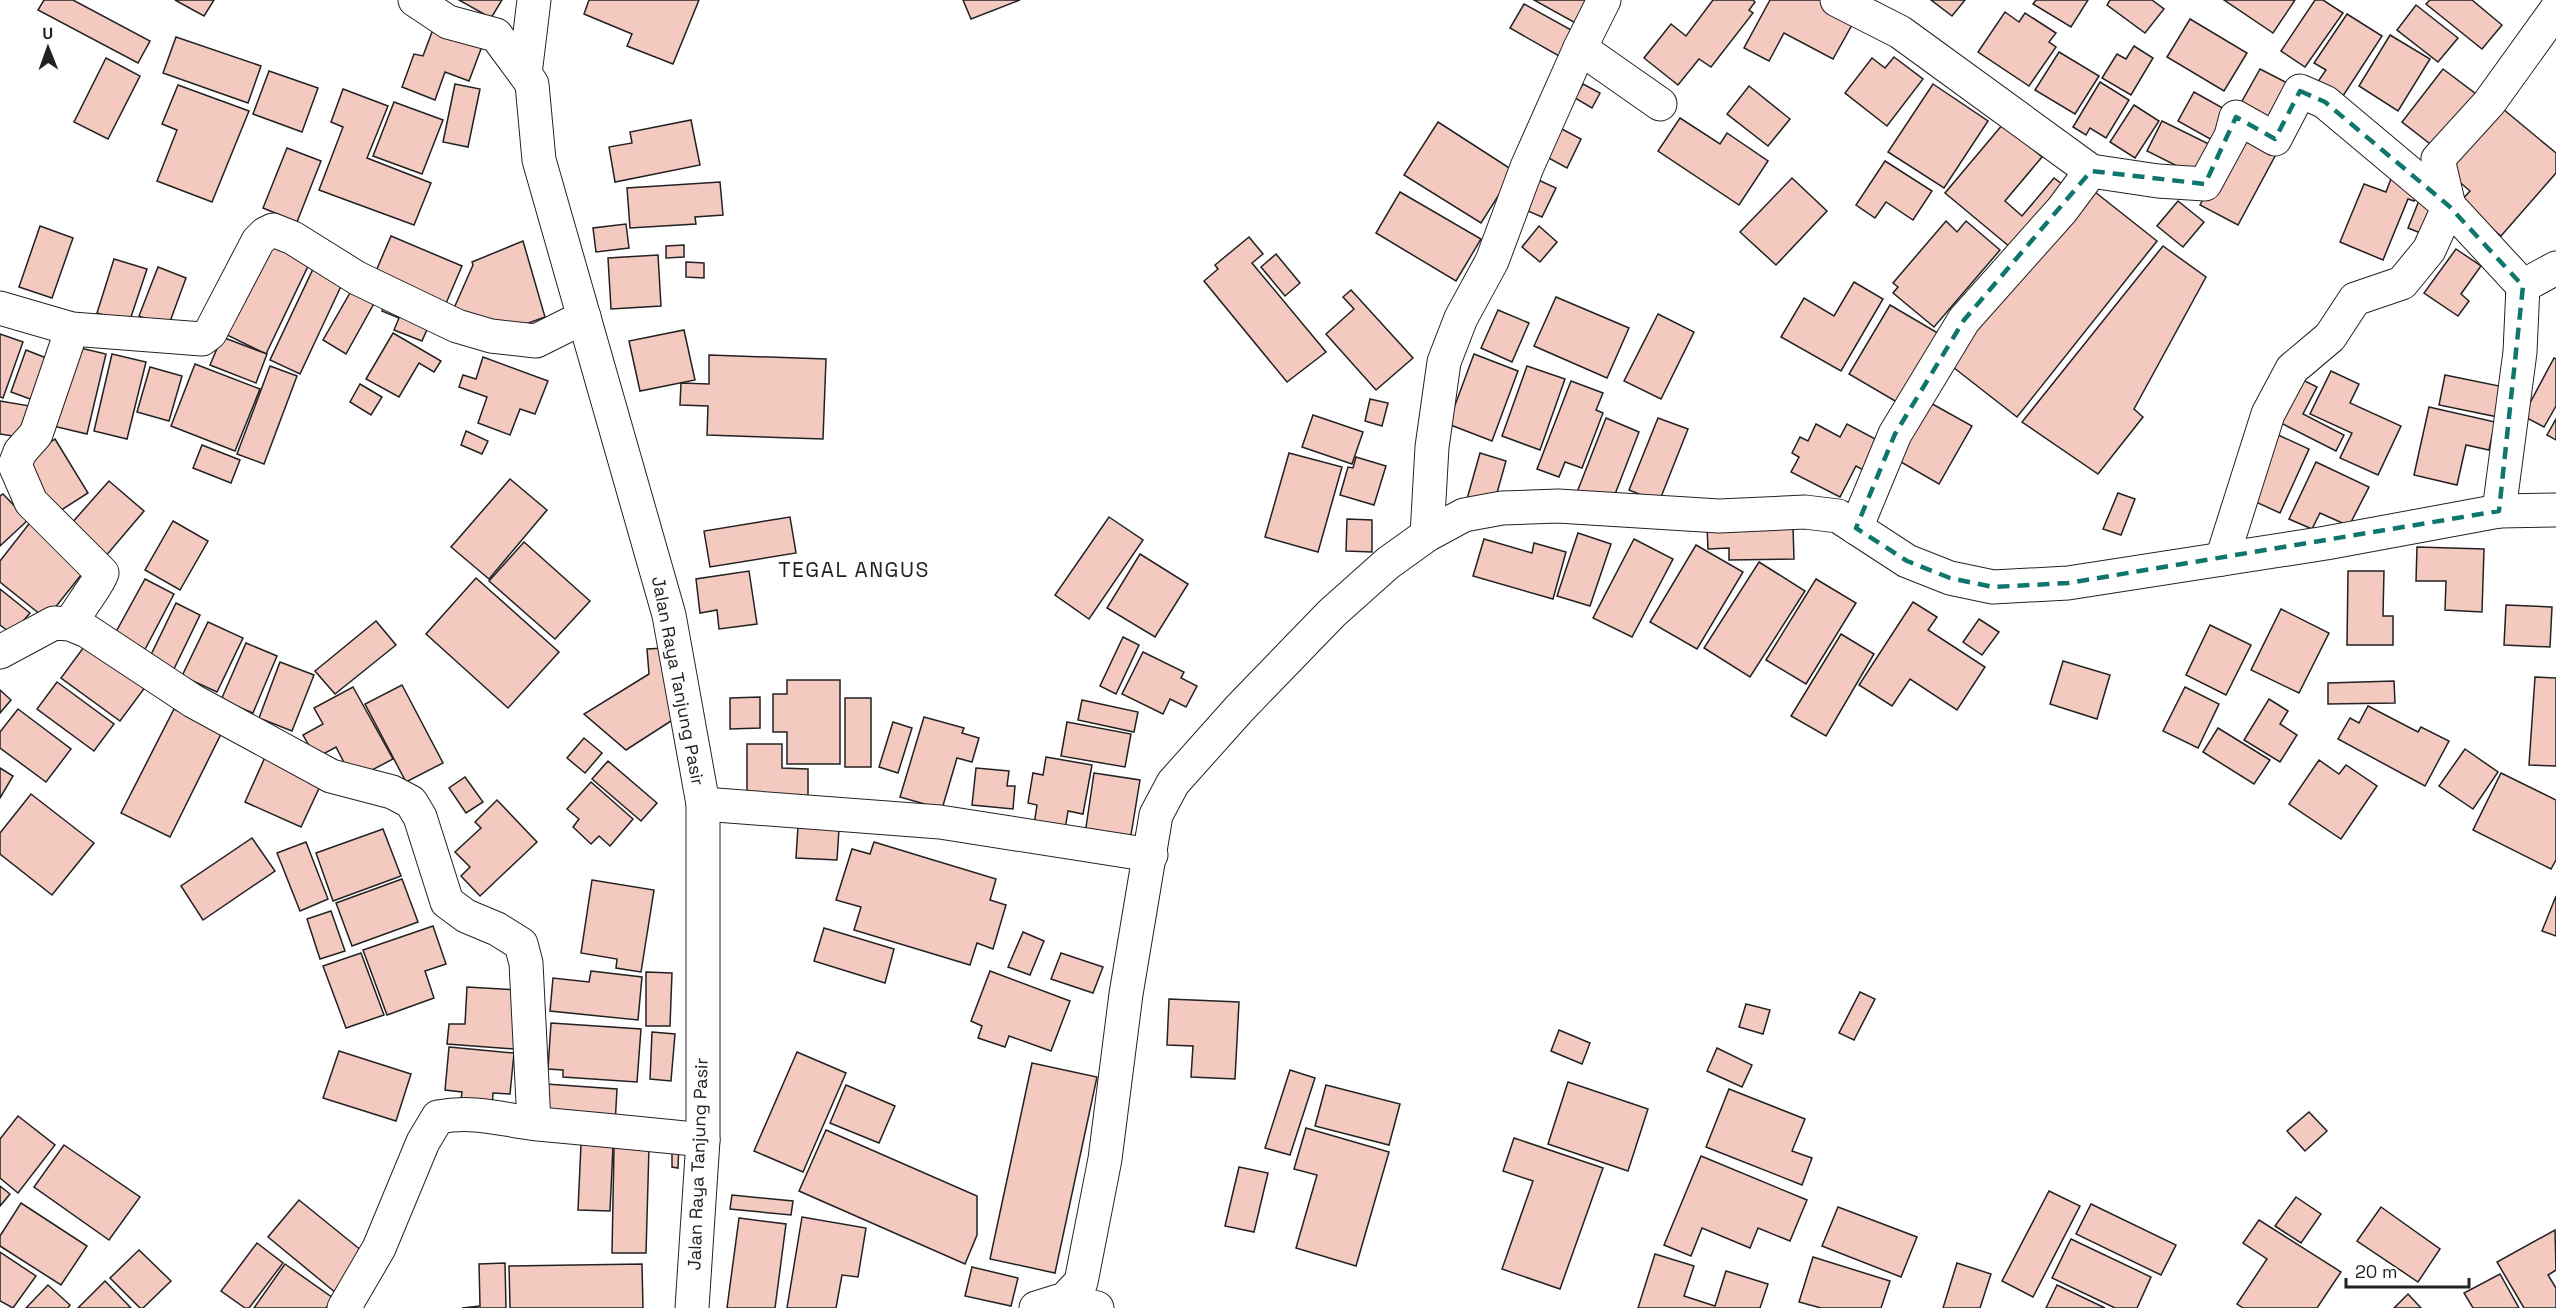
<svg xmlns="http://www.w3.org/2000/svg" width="2556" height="1308" font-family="'Space Grotesk',sans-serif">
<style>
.building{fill:#f3c9c0;stroke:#222;stroke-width:1.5}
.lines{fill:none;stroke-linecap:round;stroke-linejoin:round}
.street-casing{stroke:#222;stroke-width:35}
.secondary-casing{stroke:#222;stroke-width:35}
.street{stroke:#fff;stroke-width:33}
.secondary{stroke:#fff;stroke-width:33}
.marked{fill:none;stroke:#0f766e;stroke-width:4.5;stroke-dasharray:12 8;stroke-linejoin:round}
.labels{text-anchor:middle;stroke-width:4.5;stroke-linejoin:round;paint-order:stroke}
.street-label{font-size:18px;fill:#222;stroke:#fff}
.quarter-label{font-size:21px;letter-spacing:1.5px;fill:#222;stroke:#fff}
</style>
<rect width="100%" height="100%" fill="#fff"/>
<g class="building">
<polygon points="44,0 73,0 150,41 138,63 38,10"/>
<polygon points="175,0 214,0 204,16"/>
<polygon points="459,0 502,0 491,18"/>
<polygon points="589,0 699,0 673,64 627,46 632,34 584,14"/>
<polygon points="963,0 1020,0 971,19"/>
<polygon points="1534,0 1593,0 1579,25"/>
<polygon points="1713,0 1753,0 1755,2 1749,10 1753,13 1711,67 1699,59 1678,85 1644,58 1671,24 1686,36"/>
<polygon points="1770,0 1829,0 1857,16 1833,59 1784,33 1769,61 1744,48"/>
<polygon points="1931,0 1965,0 1952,16"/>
<polygon points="2036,0 2088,0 2071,27 2033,4"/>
<polygon points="2110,0 2152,0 2164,9 2145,33 2107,5"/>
<polygon points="2224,0 2295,0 2273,33"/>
<polygon points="2315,0 2323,0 2343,13 2305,67 2281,51"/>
<polygon points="2430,0 2472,0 2502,25 2482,49 2426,4"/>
<polygon points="1524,4 1573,31 1559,56 1510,28"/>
<polygon points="2416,5 2458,38 2438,62 2397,30"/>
<polygon points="2005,12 2019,22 2025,13 2056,33 2049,42 2056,47 2029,86 1978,52"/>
<polygon points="2347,14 2382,36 2341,99 2317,83 2326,70 2314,63"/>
<polygon points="2190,19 2247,53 2224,91 2167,57"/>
<polygon points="435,24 484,41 469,81 445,72 435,100 402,87 414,54 423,56"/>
<polygon points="2390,35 2430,59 2398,111 2359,86"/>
<polygon points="176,37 261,66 248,103 163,73"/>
<polygon points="2134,46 2153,58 2131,95 2102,78 2117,54 2126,59"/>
<polygon points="2059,52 2099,76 2075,114 2035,90"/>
<polygon points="1894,57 1923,79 1887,126 1845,93 1872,58 1885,68"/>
<polygon points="106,58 140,76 108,139 74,122"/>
<polygon points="2260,69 2291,85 2267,128 2236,112"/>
<polygon points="2443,69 2480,97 2438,150 2402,122"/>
<polygon points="269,71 318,88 302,132 253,114"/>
<polygon points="2100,82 2129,100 2106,138 2090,128 2086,135 2073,127"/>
<polygon points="455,84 480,89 468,147 443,142"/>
<polygon points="1583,84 1600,93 1592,108 1575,98"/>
<polygon points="1933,84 1988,121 1944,188 1888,152"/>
<polygon points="178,85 249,111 212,202 157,181 177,130 162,124"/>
<polygon points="1749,86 1790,119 1768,146 1727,114"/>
<polygon points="343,89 388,106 367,158 431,183 414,225 319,190 343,127 331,122"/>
<polygon points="2194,92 2228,111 2212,140 2178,121"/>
<polygon points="394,102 443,120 422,174 373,156"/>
<polygon points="2134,105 2159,121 2135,158 2110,142"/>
<polygon points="2503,109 2556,153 2556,173 2501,236 2460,202 2470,191 2448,172"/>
<polygon points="1680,118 1720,144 1727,133 1768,161 1739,205 1658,151"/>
<polygon points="691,120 700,165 615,182 609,147 632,143 630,132"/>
<polygon points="2162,121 2215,147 2199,177 2147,151"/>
<polygon points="1438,122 1514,171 1481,223 1404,175"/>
<polygon points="2003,124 2042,157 2005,201 2022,216 2054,178 2070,190 2016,252 1945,193"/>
<polygon points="2243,125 2281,145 2238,225 2200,205"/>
<polygon points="1558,127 1581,139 1567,168 1543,155"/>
<polygon points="287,148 321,161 297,222 263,208"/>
<polygon points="1885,161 1932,191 1913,220 1886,202 1875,218 1856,205"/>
<polygon points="2392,176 2420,187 2414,201 2408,199 2383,260 2340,242 2364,184 2386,192"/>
<polygon points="1534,178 1556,188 1542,217 1521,208"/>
<polygon points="1792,178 1827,211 1776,265 1740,232"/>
<polygon points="720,182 723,215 695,217 696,224 630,228 627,188"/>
<polygon points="2090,188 2157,241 2017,417 1949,364"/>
<polygon points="1400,192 1481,239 1456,281 1376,233"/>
<polygon points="2420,198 2440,207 2428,236 2408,228"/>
<polygon points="2178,201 2204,222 2183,247 2157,226"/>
<polygon points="1946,221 1957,232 1966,221 2000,250 1934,327 1893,293 1898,287 1893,283"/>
<polygon points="626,224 629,248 596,252 593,228"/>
<polygon points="40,226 73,238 52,298 19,287"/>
<polygon points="1539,226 1557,242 1540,262 1522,247"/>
<polygon points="391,236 462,266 444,308 373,278"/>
<polygon points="1249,237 1263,254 1252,263 1326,352 1287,382 1204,281 1218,269 1215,265"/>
<polygon points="523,241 545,317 504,332 451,315 473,265 472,262"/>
<polygon points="270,243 310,262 266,354 225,334"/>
<polygon points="684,245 684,257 666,258 666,246"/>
<polygon points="2163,246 2206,277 2134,409 2143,417 2098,474 2022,422"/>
<polygon points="2456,249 2481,266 2461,294 2469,301 2458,316 2424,293"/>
<polygon points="1276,254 1300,283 1285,296 1261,267"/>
<polygon points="658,255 661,306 611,309 608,258"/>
<polygon points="114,259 147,269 129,323 97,313"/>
<polygon points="686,262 704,263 704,278 686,277"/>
<polygon points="158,267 186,278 168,327 139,316"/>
<polygon points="313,269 343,282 300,374 270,360"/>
<polygon points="1854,282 1883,299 1841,371 1781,337 1804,298 1834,316"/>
<polygon points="354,286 377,298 346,354 323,340"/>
<polygon points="1351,290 1413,358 1376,390 1326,334 1354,309 1343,297"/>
<polygon points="1556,297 1629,328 1607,378 1534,346"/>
<polygon points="385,300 432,318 422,341 394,330 399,318 382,311"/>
<polygon points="1890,305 1948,339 1907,408 1849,374"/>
<polygon points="1498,310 1529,323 1512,362 1481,348"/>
<polygon points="1658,314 1694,332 1661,399 1624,381"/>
<polygon points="684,330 695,380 640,391 629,341"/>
<polygon points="393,333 441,361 434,372 419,363 399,397 366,379"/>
<polygon points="0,334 23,342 3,398 0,397"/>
<polygon points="222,337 267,354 256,383 210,365"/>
<polygon points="72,346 106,354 87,434 53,426"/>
<polygon points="26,350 59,363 44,404 11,392"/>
<polygon points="112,354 146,362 127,439 94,431"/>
<polygon points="1474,354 1518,371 1492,441 1448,424"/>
<polygon points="709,355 826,359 823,439 707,435 708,406 680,405 681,383 709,384"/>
<polygon points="483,357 548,381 535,414 520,409 510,435 478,423 487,397 459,387 463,375 476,379"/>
<polygon points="2554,358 2556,359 2556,406 2544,427 2523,416"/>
<polygon points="195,364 260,389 235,451 171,426"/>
<polygon points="270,366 297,376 264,464 237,454"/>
<polygon points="1527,366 1565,379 1540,450 1502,436"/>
<polygon points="150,367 182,376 169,421 137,412"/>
<polygon points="2331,371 2359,384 2350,403 2401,426 2378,475 2340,458 2352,433 2310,414"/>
<polygon points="2445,375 2504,387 2498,417 2439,405"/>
<polygon points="2299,378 2317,387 2303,414 2344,435 2336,451 2277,421"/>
<polygon points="1571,381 1603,393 1596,410 1603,413 1582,468 1565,462 1559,477 1537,469"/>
<polygon points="360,384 382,397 371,415 350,402"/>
<polygon points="1370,399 1388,403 1382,426 1365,421"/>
<polygon points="0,401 30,406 25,438 0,434"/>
<polygon points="1927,401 1972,426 1939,484 1894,458"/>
<polygon points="2429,407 2495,422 2489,450 2466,445 2457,485 2414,475"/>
<polygon points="1313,415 1363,432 1352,464 1302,447"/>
<polygon points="1606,418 1639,432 1612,502 1574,500"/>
<polygon points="1658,418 1688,429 1659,502 1629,490"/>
<polygon points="2556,419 2556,440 2547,435"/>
<polygon points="1816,424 1840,437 1847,424 1881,442 1865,471 1856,466 1840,497 1791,472 1799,457 1792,453 1800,437 1808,441"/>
<polygon points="466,431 488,441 482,454 461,445"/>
<polygon points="2276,434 2309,449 2280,513 2247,498"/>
<polygon points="55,439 88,493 55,514 21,459"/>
<polygon points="202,445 240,460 231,483 193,468"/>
<polygon points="1289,453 1342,467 1318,552 1265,537"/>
<polygon points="1480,453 1506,461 1493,507 1467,499"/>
<polygon points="1356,457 1386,466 1374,505 1340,495 1348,467 1353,468"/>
<polygon points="2316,462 2369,487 2349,526 2320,513 2312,529 2289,519"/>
<polygon points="510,479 547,510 489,579 451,547"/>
<polygon points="109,481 144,511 99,564 63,533"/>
<polygon points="2118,493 2135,499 2121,535 2103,529"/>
<polygon points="3,494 28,520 0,546 0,496"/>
<polygon points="790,517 796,553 710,567 704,531"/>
<polygon points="1109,517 1143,540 1089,619 1055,595"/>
<polygon points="1347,519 1372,520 1372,552 1346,551"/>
<polygon points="32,520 89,565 46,619 0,582 0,561"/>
<polygon points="173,521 208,541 180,590 145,570"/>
<polygon points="1707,527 1793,527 1794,559 1729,560 1729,548 1708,549"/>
<polygon points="1578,533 1611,544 1590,606 1557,596"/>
<polygon points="1484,539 1532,553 1534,543 1566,552 1553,599 1473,576"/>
<polygon points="1634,539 1673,559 1632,637 1593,618"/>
<polygon points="524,542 590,601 555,639 489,581"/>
<polygon points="1696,545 1743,572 1697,649 1650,622"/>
<polygon points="2417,547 2484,549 2482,612 2445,610 2446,581 2416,581"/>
<polygon points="1140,554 1188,584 1155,637 1107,608"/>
<polygon points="1759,562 1805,591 1750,677 1704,648"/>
<polygon points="749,571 757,624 719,629 717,610 700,613 696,579"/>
<polygon points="2348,571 2384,571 2383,616 2393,616 2393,645 2347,645"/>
<polygon points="476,578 559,652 508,708 426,634"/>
<polygon points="145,579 174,594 141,657 111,641"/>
<polygon points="1816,579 1856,603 1806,684 1766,660"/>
<polygon points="0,589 30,613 12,634 0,625"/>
<polygon points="1913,602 1937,617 1928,630 1985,667 1957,710 1910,679 1892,706 1859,685"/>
<polygon points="176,603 200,615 172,673 148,661"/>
<polygon points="2506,605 2552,607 2550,647 2504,645"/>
<polygon points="2281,609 2329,633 2299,693 2251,670"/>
<polygon points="1979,619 1999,632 1982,655 1963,642"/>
<polygon points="376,621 396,645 335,694 315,671"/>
<polygon points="208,622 243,638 217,692 182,676"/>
<polygon points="2210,625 2251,645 2226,695 2186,675"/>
<polygon points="1841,634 1874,654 1826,736 1791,716"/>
<polygon points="1123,637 1139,645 1116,694 1100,686"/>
<polygon points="89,640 149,682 120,721 61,678"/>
<polygon points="246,643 277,656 253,713 221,700"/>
<polygon points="665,648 671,721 626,750 584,714 649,674 647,649"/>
<polygon points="1143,652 1184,672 1181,678 1197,686 1186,707 1170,699 1163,714 1122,694"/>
<polygon points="2063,661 2110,675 2097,719 2050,704"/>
<polygon points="280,662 314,675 292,731 259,718"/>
<polygon points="2535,677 2556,678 2556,766 2529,765"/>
<polygon points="787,680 840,680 840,764 787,764 787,732 773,732 773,694 787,694"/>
<polygon points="2394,681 2395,703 2328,704 2328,683"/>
<polygon points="57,682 114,724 94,751 37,709"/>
<polygon points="402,685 443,763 406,782 365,704"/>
<polygon points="353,687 393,759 353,780 336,747 316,758 303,735 323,724 314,708"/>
<polygon points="2185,687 2219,704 2198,748 2163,731"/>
<polygon points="0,690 11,700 0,713"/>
<polygon points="760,697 760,728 730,729 730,698"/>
<rect x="845" y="698" width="26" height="69"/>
<polygon points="2269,699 2288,711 2280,724 2297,735 2280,762 2244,740"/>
<polygon points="1082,700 1138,712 1134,732 1078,720"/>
<polygon points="2368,706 2418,732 2421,727 2449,741 2425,786 2338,739 2350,718 2359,723"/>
<polygon points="18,709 71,749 46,782 0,748 0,732"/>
<polygon points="174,709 222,732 170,837 121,813"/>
<polygon points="924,717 964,728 962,733 979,738 972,762 957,758 942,809 900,797"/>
<polygon points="893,722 912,728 898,773 879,767"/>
<polygon points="1067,722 1131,734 1125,767 1061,756"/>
<polygon points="2218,728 2270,760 2254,784 2203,752"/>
<polygon points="584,738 602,753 585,773 567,758"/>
<polygon points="747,744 782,744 782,768 808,769 808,800 747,800"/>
<polygon points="2465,749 2498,772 2473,809 2439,786"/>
<polygon points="266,755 323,780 301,827 245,802"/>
<polygon points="1046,757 1092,765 1083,814 1068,811 1065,830 1034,825 1037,805 1028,803 1033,773 1043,775"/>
<polygon points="2319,760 2339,774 2346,765 2377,786 2341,839 2289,804"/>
<polygon points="608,761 657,803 641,821 592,779"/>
<polygon points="0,768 13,776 0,798"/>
<polygon points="976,768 1009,771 1007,786 1015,786 1013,809 972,805"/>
<polygon points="1094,773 1140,780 1130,841 1085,834"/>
<polygon points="2501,773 2556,800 2556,860 2551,869 2473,830"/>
<polygon points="465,777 483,802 466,813 449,788"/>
<polygon points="591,782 633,819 610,846 599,836 591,844 573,827 579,819 567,809"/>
<polygon points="31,794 94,843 52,895 0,854 0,833"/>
<polygon points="497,800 537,842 480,896 461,876 470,867 455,852 481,828 475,822"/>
<polygon points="798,826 839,829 837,860 796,858"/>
<polygon points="383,829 401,876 333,901 316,853"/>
<polygon points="252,838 275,871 203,920 181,886"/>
<polygon points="306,842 328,899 300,911 277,853"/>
<polygon points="874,842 996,879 990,900 1006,905 993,949 977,943 970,965 854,930 861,907 836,900 852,849 870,854"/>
<polygon points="402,879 418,922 352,946 336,903"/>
<polygon points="592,880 654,890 641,972 616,968 617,959 581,953"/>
<polygon points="2556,896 2556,936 2542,931"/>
<polygon points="331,911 345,951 320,959 307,919"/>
<polygon points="433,926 446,964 425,971 434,998 387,1015 363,950"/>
<polygon points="824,928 894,949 885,983 814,961"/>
<polygon points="1023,932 1044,941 1030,975 1008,967"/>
<polygon points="361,953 384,1015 346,1028 323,966"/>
<polygon points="1061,953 1103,967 1093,993 1051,979"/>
<polygon points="591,971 642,977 638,1020 550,1011 553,978 589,982"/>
<polygon points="990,971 1070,1001 1051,1051 1009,1036 1005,1047 978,1038 982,1026 971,1021"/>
<polygon points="646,972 672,973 670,1026 646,1026"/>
<polygon points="467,987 518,990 515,1049 447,1044 449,1024 465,1024"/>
<polygon points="1860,992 1875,999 1854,1040 1839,1033"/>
<polygon points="1169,999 1239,1002 1235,1079 1191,1077 1193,1046 1167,1045"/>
<polygon points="1746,1004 1770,1010 1763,1034 1739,1027"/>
<polygon points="551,1023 641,1029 637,1082 563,1077 563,1070 548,1069"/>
<polygon points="1559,1030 1590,1043 1582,1064 1551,1051"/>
<polygon points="652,1032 675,1034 671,1081 650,1079"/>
<polygon points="449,1047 514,1053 510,1094 493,1093 492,1110 460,1107 462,1092 445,1090"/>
<polygon points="1717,1048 1752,1065 1742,1087 1707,1071"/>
<polygon points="339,1051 411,1074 396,1121 323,1098"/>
<polygon points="797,1052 846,1073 803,1172 754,1151"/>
<polygon points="1032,1063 1097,1077 1055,1273 990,1259"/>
<polygon points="1290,1070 1315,1078 1290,1155 1265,1148"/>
<polygon points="1568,1082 1648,1109 1628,1171 1548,1144"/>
<polygon points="546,1084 617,1089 615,1125 543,1119"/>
<polygon points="846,1085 895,1106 879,1143 830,1123"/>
<polygon points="1326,1085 1400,1104 1389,1145 1315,1126"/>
<polygon points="1729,1089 1805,1119 1792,1151 1812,1158 1802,1185 1706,1147"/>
<polygon points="2309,1112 2327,1131 2305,1151 2287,1131"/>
<polygon points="18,1116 55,1145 18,1193 0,1178 0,1139"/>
<polygon points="1306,1128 1389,1152 1356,1266 1296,1248 1317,1175 1294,1169"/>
<polygon points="826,1130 977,1196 977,1235 965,1264 799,1191"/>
<polygon points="1514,1138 1603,1168 1560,1289 1502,1269 1533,1181 1503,1171"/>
<polygon points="672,1141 679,1141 678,1168 672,1167"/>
<polygon points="581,1144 613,1146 610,1211 578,1210"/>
<polygon points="64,1145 140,1197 109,1240 34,1187"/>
<polygon points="614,1147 649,1147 646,1253 612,1253"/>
<polygon points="1701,1156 1807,1200 1790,1241 1758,1228 1750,1248 1702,1228 1691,1256 1664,1245"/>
<polygon points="1239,1167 1268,1173 1254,1232 1225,1226"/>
<polygon points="0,1186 10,1194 0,1206"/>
<polygon points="2049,1191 2080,1206 2033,1297 2002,1281"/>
<polygon points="732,1195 793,1201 791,1215 730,1209"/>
<polygon points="2296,1197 2321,1214 2301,1243 2275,1226"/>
<polygon points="299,1200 367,1255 336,1293 268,1237"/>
<polygon points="21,1203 87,1246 61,1285 0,1246 0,1236"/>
<polygon points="2091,1204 2176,1245 2161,1275 2076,1234"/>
<polygon points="1838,1207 1917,1237 1901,1277 1822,1246"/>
<polygon points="2381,1207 2440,1249 2418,1282 2357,1241"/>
<polygon points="802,1217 866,1228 858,1277 842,1275 836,1308 787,1308"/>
<polygon points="739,1218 786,1224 775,1308 727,1308"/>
<polygon points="2259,1220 2341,1272 2317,1308 2243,1308 2237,1304 2267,1259 2243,1243"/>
<polygon points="2555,1230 2556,1270 2548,1275 2556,1288 2556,1308 2524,1308 2497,1262"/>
<polygon points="2071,1239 2151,1277 2137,1308 2115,1308 2052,1278"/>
<polygon points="257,1243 283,1263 249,1308 245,1308 221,1291"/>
<polygon points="139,1250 171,1281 143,1308 140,1308 110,1278"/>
<polygon points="0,1252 36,1276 13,1308 0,1301"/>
<polygon points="1655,1254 1694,1266 1684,1296 1715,1306 1726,1271 1768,1284 1760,1308 1638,1308"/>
<polygon points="1813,1257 1890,1281 1881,1308 1821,1308 1799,1302"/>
<polygon points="505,1263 506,1308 462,1308 480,1306 479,1264"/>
<polygon points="1957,1263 1991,1274 1980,1308 1943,1308"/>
<polygon points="285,1264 333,1298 326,1308 254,1308"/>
<polygon points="642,1264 643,1308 510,1308 509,1266"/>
<polygon points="972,1267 1018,1278 1011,1306 965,1296"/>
<polygon points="2500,1274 2519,1308 2473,1308 2464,1293"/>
<polygon points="105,1281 131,1308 78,1308"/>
<polygon points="48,1285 70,1305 68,1308 26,1308"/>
<polygon points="2057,1285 2105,1308 2046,1308"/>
<polygon points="2408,1294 2421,1308 2394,1308"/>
</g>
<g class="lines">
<g class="street-casing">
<g id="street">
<polyline points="415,0 448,22 496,35 525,74"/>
<polyline points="1837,0 1900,32 2091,171"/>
<polyline points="1580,48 1660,104"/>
<polyline points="0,308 72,329 202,339 210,333 258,241 265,234 273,230 293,238 357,278 457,326 491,336 536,341 584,317"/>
<polyline points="2499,511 2520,352 2523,286 2556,268"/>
<polyline points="1856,528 1895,434 1964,320 2062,210 2091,171 2158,181 2205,184 2231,136 2236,117 2275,139 2300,91 2325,102 2449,206 2523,286"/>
<polyline points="1427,535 1432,447 1444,362 1461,318 1492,261 1527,167 1580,48 1604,0"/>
<polyline points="2222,559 2268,414 2292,369 2330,337 2355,299 2402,283 2429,250 2449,206 2438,159 2489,103 2556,10"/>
<path d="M 70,624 C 75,615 101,579 102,573 L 31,502 L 15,465 L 20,452 L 36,434 L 72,329"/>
<polyline points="0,652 54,623 70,624 87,631 193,701 331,776 392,792 411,802 420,817 447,902 466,916 497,929 521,944 526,963 534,1123"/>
<polyline points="703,804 940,822 1151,855"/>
<polyline points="1065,1299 1097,1308"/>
<path d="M 344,1308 L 379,1248 L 423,1142 L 438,1117 C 476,1110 502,1120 538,1124 C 593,1129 648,1134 703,1140"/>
<polyline points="1036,1308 1065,1299 1081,1282 1105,1159 1126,994 1156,815 1173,783 1240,708 1332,613 1388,563 1427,535 1464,515 1502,508 1558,506 1719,516 1805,512 1838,516 1907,561 1950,578 1993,587 2068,583 2326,543 2499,511 2556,510"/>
</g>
</g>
<g class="secondary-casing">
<polyline id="secondary" points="534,0 525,74 532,84 539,160 669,615 703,804 703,1140 692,1308"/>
</g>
<use href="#street" class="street"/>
<use href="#secondary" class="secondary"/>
</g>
<path class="marked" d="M 2300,91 L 2325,102 L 2449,206 L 2523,286 L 2499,511 L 2068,583 L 1993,587 L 1950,578 L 1907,561 L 1856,528 L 1895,434 L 1964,320 L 2091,171 L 2205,184 L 2236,117 L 2275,139 Z"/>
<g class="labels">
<g class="street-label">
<text transform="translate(678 681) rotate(79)" y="6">Jalan Raya Tanjung Pasir</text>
<text transform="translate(698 1164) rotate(-88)" y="6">Jalan Raya Tanjung Pasir</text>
</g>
<g class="quarter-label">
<text x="854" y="577">TEGAL ANGUS</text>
</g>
</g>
<g transform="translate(48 48) rotate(359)" stroke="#ffffff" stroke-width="4.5" paint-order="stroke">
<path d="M0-4.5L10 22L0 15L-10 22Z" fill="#222222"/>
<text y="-9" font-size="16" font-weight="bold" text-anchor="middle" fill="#222222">U</text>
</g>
<path d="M2346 1278v9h123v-9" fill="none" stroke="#222222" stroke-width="3"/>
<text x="2355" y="1278" font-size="18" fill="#222222" stroke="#ffffff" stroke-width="4.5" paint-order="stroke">20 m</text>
</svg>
